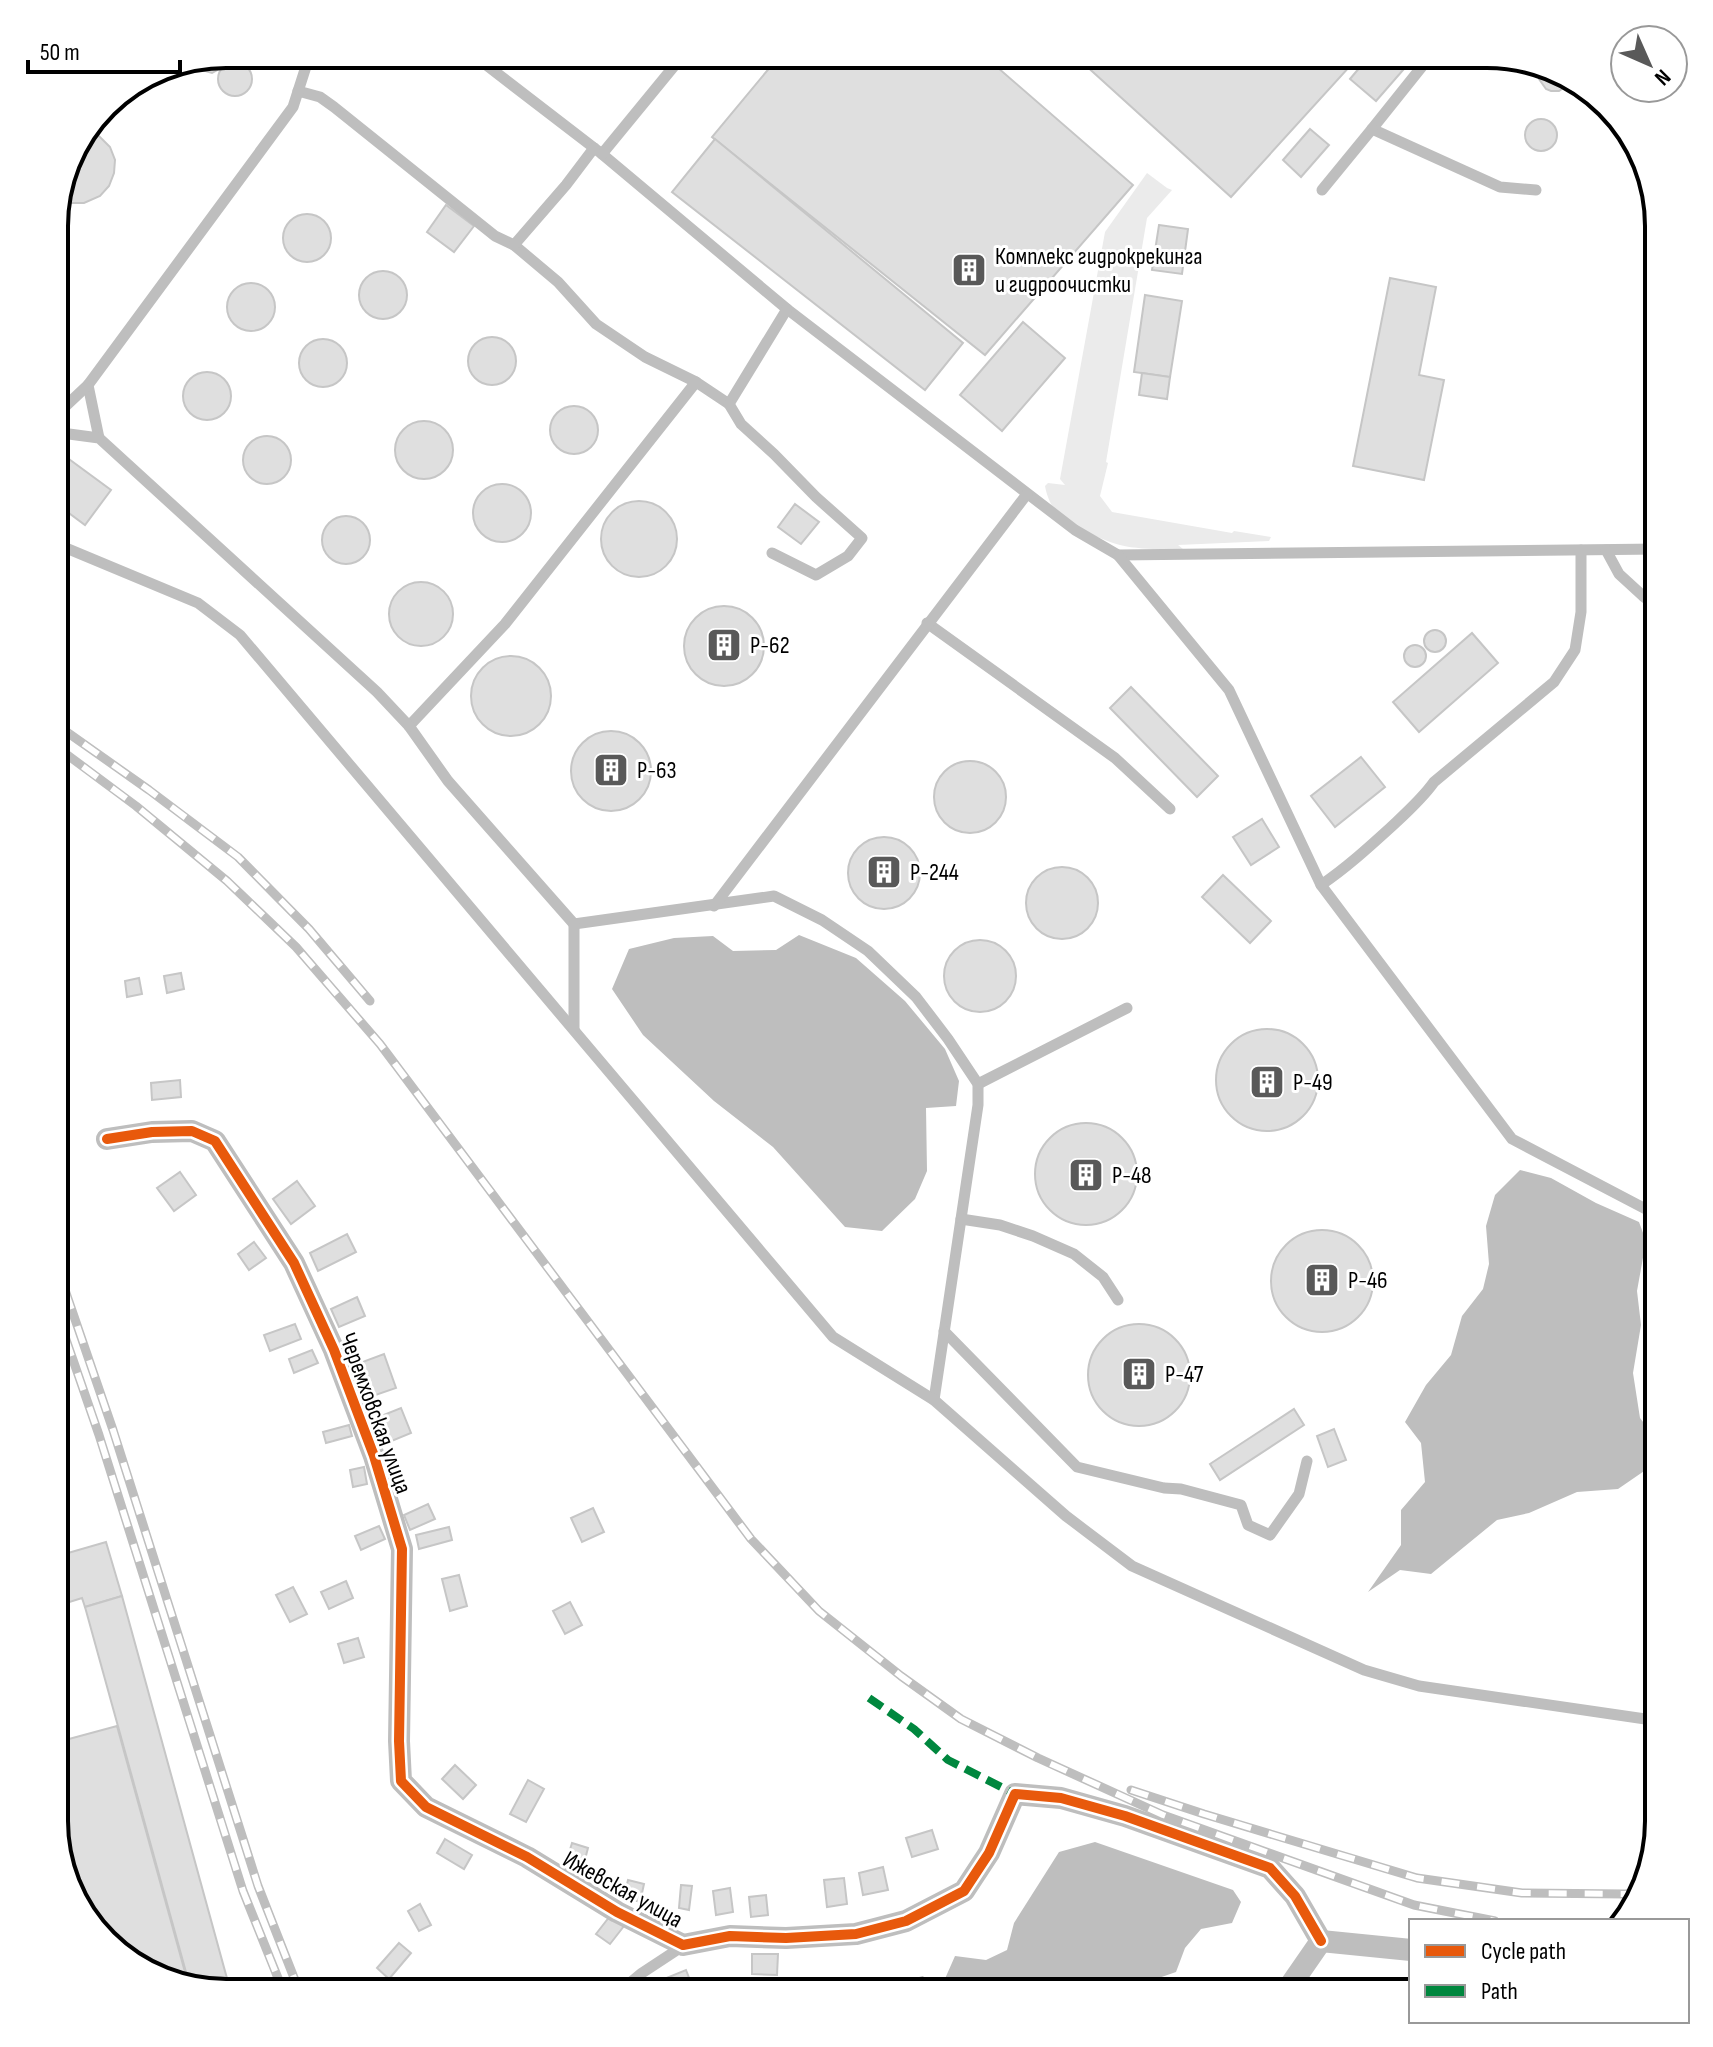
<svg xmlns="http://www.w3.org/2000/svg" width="1713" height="2047" font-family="'Sofia Sans Condensed',sans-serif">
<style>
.green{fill:#ebebeb}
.water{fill:#bebebe}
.building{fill:#dfdfdf;stroke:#c6c6c6;stroke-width:2}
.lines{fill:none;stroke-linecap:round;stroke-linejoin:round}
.service{stroke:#bebebe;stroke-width:11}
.minor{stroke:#bebebe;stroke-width:22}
.rail-casing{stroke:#bebebe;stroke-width:9}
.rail{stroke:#fff;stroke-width:6;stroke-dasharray:18;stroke-linecap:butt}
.quiet{stroke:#00873e;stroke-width:8;stroke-dasharray:16 8;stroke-linecap:butt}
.cycleway-casing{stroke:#fff;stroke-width:15}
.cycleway{stroke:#e8590c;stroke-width:10}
.labels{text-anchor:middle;stroke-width:6;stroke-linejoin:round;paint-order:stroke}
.poi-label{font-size:24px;fill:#000;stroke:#fff;text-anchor:start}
.street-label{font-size:24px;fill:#000;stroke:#fff}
.rim{fill:none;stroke:#000;stroke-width:4}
</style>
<rect width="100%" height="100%" fill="#fff"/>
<path class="green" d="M 1147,173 L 1167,188 L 1172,190 L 1147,218 L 1106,462 L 1108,463 L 1100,496 L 1112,512 L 1232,533 L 1234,531 L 1271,537 L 1269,541 L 1178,545 L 1183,549 C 1163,549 1140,550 1120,545 C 1100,540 1063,522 1051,504 C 1048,498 1046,492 1045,486 L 1048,483 L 1065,485 L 1060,479 L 1105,232 Z"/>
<g class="water">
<polygon points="799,935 856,958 905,1001 945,1049 959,1081 956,1106 926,1108 927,1171 915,1199 882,1231 845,1227 773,1147 714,1101 643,1035 612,989 629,949 674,938 713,936 733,951 776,950"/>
<polygon points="1520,1170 1551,1178 1596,1203 1639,1222 1646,1241 1637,1291 1641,1325 1633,1373 1640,1418 1654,1436 1650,1467 1618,1489 1577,1492 1529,1513 1497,1520 1431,1574 1400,1570 1368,1592 1401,1545 1401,1510 1425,1482 1421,1443 1405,1422 1426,1385 1451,1355 1462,1316 1483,1289 1489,1264 1486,1226 1495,1195"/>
<polygon points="1095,1842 1233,1890 1241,1902 1232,1923 1201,1929 1185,1948 1176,1972 1150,1981 1149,1993 890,1993 895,1983 923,1976 929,1983 944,1981 955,1956 986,1960 1007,1950 1014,1923 1059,1852"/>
</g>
<g class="building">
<polygon points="226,54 224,63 221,68 212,73 198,69 193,60"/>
<polygon points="781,54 982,54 1133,185 985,355 712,137"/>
<polygon points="1073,54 1361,54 1231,197"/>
<polygon points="1371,54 1417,54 1376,101 1350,79"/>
<circle cx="235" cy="79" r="17"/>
<polygon points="1541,68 1571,76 1569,84 1559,91 1551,91 1546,89 1539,79"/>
<circle cx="1541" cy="135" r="16"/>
<polygon points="1310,129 1329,145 1301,177 1283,160"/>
<polygon points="87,130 99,136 110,147 115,160 114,173 109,186 100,196 84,203 70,203 59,198 72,150"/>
<polygon points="715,139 963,343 925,390 672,192"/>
<polygon points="446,205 474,226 454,252 427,232"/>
<circle cx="307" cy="238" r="24"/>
<polygon points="1159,225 1188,229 1182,274 1152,270"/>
<circle cx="383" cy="295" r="24"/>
<polygon points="1390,278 1436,287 1419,375 1444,380 1424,480 1353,466"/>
<circle cx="251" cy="307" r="24"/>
<polygon points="1145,295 1182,301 1170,377 1134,372"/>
<polygon points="1023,322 1065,358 1002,431 960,395"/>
<circle cx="492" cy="361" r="24"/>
<circle cx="323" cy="363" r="24"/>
<circle cx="207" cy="396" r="24"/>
<polygon points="1142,373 1170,377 1167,399 1139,395"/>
<circle cx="574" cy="430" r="24"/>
<circle cx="424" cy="450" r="29"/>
<circle cx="267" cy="460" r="24"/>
<polygon points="58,451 111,490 85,525 54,502 54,456"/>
<circle cx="502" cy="513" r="29"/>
<circle cx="639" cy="539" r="38"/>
<polygon points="795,504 819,522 801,544 778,527"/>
<circle cx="346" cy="540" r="24"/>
<circle cx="421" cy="614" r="32"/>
<circle cx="724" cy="646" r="40"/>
<circle cx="1435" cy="641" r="11"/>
<polygon points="1472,633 1498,663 1419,732 1393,702"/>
<circle cx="1415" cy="656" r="11"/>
<circle cx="511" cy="696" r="40"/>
<polygon points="1131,687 1218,776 1197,797 1110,708"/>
<circle cx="611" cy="771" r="40"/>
<polygon points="1361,757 1385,787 1335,827 1311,796"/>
<circle cx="970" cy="797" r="36"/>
<polygon points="1262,819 1279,847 1251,865 1233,837"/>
<circle cx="884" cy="873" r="36"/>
<circle cx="1062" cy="903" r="36"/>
<polygon points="1223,875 1271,921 1250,943 1202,897"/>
<circle cx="980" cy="976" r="36"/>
<polygon points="181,973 184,989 167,993 164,976"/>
<polygon points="139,978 142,994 127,997 125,981"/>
<circle cx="1267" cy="1080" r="51"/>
<polygon points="180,1080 181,1097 152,1100 151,1083"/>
<circle cx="1086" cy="1174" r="51"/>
<polygon points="180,1172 196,1195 174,1211 157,1188"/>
<polygon points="297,1181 315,1206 291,1224 273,1199"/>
<circle cx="1322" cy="1281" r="51"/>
<polygon points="347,1234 356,1252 318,1271 310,1253"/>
<polygon points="254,1242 266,1258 249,1270 238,1254"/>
<polygon points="357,1297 365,1316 339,1327 331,1309"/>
<circle cx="1139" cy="1375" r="51"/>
<polygon points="295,1324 301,1339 270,1351 264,1335"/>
<polygon points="312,1350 318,1363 294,1373 289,1359"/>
<polygon points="384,1354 396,1388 361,1400 349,1367"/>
<polygon points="401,1408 411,1433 382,1445 371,1420"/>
<polygon points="1294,1409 1304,1425 1220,1480 1210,1464"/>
<polygon points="349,1425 352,1436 326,1443 323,1432"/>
<polygon points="1334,1429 1346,1460 1328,1467 1317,1436"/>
<polygon points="364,1467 367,1484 353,1487 350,1470"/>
<polygon points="428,1504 435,1519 410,1530 404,1515"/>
<polygon points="593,1508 604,1532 582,1542 571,1518"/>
<polygon points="379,1526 385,1539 361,1550 355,1536"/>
<polygon points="449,1527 452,1540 419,1549 416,1535"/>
<polygon points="106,1542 122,1596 85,1607 82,1598 60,1605 54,1585 54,1557"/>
<polygon points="459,1575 467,1606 450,1611 442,1579"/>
<polygon points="346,1581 353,1598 329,1609 321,1592"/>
<polygon points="293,1587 307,1614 290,1622 276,1595"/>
<polygon points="122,1596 231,1993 189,1983 85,1607"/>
<polygon points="570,1602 582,1625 565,1634 553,1611"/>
<polygon points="358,1638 364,1657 344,1663 338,1644"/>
<polygon points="117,1726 188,1983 140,1970 91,1924 54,1790 54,1743"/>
<polygon points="455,1765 476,1785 463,1799 442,1779"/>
<polygon points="528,1780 544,1789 526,1822 510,1814"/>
<polygon points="932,1830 938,1849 912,1857 906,1838"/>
<polygon points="445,1839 472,1855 464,1869 437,1853"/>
<polygon points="572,1843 588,1848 582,1871 565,1866"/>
<polygon points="883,1867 888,1890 863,1895 859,1873"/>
<polygon points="844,1878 847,1904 827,1907 824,1880"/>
<polygon points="628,1880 644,1884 640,1902 624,1897"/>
<polygon points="681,1885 692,1886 689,1910 679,1908"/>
<polygon points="730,1888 733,1912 716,1915 713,1891"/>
<polygon points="766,1895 768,1915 751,1917 749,1897"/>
<polygon points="420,1904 431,1925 419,1931 408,1911"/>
<polygon points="610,1916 624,1926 610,1944 596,1934"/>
<polygon points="399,1943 411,1953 389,1979 377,1968"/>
<polygon points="752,1954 778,1954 777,1975 752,1974"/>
<polygon points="686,1970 695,1993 664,1993 659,1981"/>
</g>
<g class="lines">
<g class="service">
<polyline points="472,54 602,154 787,309 1075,530 1118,555 1659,549"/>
<polyline points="1432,54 1372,129 1500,187 1536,190"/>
<polyline points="298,91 320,97 334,107 495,236 514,245 558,282 596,324 645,357 696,382"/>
<polyline points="602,154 684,54"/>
<polyline points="1322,190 1372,129"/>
<polyline points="514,245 566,185 594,148"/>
<polyline points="787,309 729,404 696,382 505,624 409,726 448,781 574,924 774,896 822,920 868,951 916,997 948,1039 978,1084 978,1105 934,1400"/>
<polyline points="88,385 99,438"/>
<polyline points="729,404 741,424 774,454 816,497 862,538 848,556 816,575 772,553"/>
<polyline points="54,417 88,385 293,107 310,54"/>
<polyline points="54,432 99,438 377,692 409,726"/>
<polyline points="54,543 198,603 240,635 833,1337 934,1400 1066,1516 1132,1566 1364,1670 1419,1686 1659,1721"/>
<polyline points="1606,550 1619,574 1643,596 1659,608"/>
<polyline points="1118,555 1229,690 1321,885 1512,1139 1659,1216"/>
<polyline points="927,623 1115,758 1170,809"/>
<path d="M 1321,885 C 1346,868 1368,848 1390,828 C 1406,813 1422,799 1434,782 L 1554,682 L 1575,650 L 1581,612 L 1581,550"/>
<polyline points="714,906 1027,494"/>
<polyline points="574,924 574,1029"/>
<polyline points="978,1084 1127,1008"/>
<polyline points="961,1219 1000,1225 1033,1236 1074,1254 1103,1277 1118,1300"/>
<polyline points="944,1331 1077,1467 1164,1488 1181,1489 1241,1505 1248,1525 1270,1535 1299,1494 1307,1461"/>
<polyline points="618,1993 642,1973 683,1946"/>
</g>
<g class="minor">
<polyline points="107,1139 152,1132 192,1131 215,1141 294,1263 334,1350 374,1456 402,1549 399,1741 401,1781 426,1807 527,1857 617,1912 683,1945 730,1936 786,1938 856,1934 906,1921 964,1891 989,1853 1015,1794 1061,1798 1125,1816 1270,1868 1295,1896 1321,1941"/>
<polyline points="1285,1993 1321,1941 1411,1950"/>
</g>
<g class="rail-casing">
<g id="rail">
<polyline points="54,723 149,790 238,857 309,929 370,1001"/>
<polyline points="54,745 136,806 227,881 296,947 380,1044 751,1539 819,1611 901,1676 961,1719 1038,1758 1163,1815 1414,1905 1495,1921"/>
<polyline points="54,1258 113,1430 258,1886 300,1993"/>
<polyline points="54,1305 99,1435 243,1891 284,1993"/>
<polyline points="1131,1790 1204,1814 1417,1878 1522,1893 1626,1894 1640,1891"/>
</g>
</g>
<use href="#rail" class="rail"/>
<polyline class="quiet" points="869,1698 914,1729 948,1760 1015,1794"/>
<g class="cycleway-casing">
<polyline id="cycleway" points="107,1139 152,1132 192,1131 215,1141 294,1263 334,1350 374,1456 402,1549 399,1741 401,1781 426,1807 527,1857 617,1912 683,1945 730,1936 786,1938 856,1934 906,1921 964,1891 989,1853 1015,1794 1061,1798 1125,1816 1270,1868 1295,1896 1321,1941"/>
</g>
<use href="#cycleway" class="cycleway"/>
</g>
<defs>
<g id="building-square" transform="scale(1.8)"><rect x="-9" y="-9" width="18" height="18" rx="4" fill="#595959" stroke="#fff"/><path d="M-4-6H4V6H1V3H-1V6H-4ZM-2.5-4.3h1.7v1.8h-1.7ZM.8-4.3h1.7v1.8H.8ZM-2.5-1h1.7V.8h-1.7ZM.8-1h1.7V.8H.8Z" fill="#fff"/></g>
</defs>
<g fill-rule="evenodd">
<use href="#building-square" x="969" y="270"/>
<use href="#building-square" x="724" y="645"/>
<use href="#building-square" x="611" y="770"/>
<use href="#building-square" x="884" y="872"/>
<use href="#building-square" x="1267" y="1082"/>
<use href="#building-square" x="1086" y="1175"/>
<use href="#building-square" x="1322" y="1280"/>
<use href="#building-square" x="1139" y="1374"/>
</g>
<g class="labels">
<g class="poi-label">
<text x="995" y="264">Комплекс гидрокрекинга<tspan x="995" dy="28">и гидроочистки</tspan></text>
<text x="750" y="653">Р-62</text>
<text x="637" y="778">Р-63</text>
<text x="910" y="880">Р-244</text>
<text x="1293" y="1090">Р-49</text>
<text x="1112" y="1183">Р-48</text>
<text x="1348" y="1288">Р-46</text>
<text x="1165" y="1382">Р-47</text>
</g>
<g class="street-label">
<text transform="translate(376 1413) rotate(70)" y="8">Черемховская улица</text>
<text transform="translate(623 1889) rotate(29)" y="8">Ижевская улица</text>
</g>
</g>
<path d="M0 0H1713V2047H0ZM226 68H1487A158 158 0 0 1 1645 226V1821A158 158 0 0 1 1487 1979H226A158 158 0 0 1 68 1821V226A158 158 0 0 1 226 68Z" fill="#fff" fill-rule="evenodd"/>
<path class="rim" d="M226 68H1487A158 158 0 0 1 1645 226V1821A158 158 0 0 1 1487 1979H226A158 158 0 0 1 68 1821V226A158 158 0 0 1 226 68Z"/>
<rect x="1409" y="1919" width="280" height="104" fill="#ffffff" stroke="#999999" stroke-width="2"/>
<rect x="1425" y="1945" width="40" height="12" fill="#e8590c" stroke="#999999" stroke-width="2"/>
<text x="1481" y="1959" font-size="24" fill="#000000">Cycle path</text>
<rect x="1425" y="1985" width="40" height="12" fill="#00873e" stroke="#999999" stroke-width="2"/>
<text x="1481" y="1999" font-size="24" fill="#000000">Path</text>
<g transform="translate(1649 64) rotate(135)"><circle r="38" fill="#ffffff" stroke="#999999" stroke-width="2"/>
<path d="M0-6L14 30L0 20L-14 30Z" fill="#595959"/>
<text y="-12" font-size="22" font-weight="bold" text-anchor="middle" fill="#000000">N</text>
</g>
<path d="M28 60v12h152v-12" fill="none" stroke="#000000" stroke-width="4"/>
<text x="40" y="60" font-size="24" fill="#000000" stroke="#ffffff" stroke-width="6" paint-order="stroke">50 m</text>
</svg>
